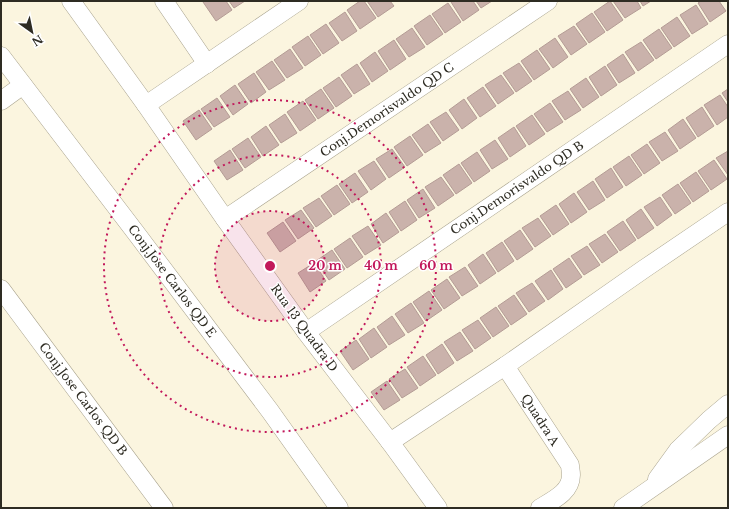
<svg xmlns="http://www.w3.org/2000/svg" width="729" height="509" font-family="'Libre Baskerville',serif">
<style>
.building{fill:#cab2ab;stroke:#b49c95}
.lines{fill:none;stroke-linecap:round;stroke-linejoin:round}
.minor-casing{stroke:#a9a38e;stroke-width:19}
.minor{stroke:#fff;stroke-width:18}
.ring{fill:none;stroke:#c2185b;stroke-width:2;stroke-dasharray:2 4}
.labels{text-anchor:middle;stroke-width:3;stroke-linejoin:round;paint-order:stroke}
.street-label{font-size:12px;fill:#2e2c23;stroke:#fff}
.centre{fill:#c2185b;stroke:#fff;stroke-width:2}
.ring-label{font-size:12px;text-anchor:middle;font-weight:bold;fill:#c2185b;stroke:#fff;stroke-width:3;stroke-linejoin:round;paint-order:stroke}
</style>
<rect width="100%" height="100%" fill="#fbf5df"/>
<g class="building">
<polygon points="204,1 226,1 232,10 216,21 203,2"/>
<polygon points="229,1 245,1 234,8"/>
<polygon points="360,1 364,1 376,18 360,29 347,10"/>
<polygon points="367,1 390,1 394,6 378,17"/>
<polygon points="452,1 473,1 479,10 463,21 451,2"/>
<polygon points="476,1 492,1 481,8"/>
<polygon points="610,1 623,20 607,31 594,12"/>
<polygon points="613,1 637,1 641,8 625,18"/>
<polygon points="640,1 651,1 643,6"/>
<polygon points="701,1 719,1 726,11 710,22 698,3"/>
<polygon points="448,3 461,22 445,33 432,14"/>
<polygon points="696,5 708,24 692,34 680,15"/>
<polygon points="345,12 357,31 342,41 329,23"/>
<polygon points="592,13 605,32 589,43 576,24"/>
<polygon points="430,15 443,34 427,45 414,26"/>
<polygon points="677,17 690,36 674,47 661,28"/>
<polygon points="326,24 339,43 323,54 310,35"/>
<polygon points="574,26 587,44 571,55 558,36"/>
<polygon points="412,28 425,47 409,57 396,39"/>
<polygon points="659,29 672,48 656,59 643,40"/>
<polygon points="308,36 321,55 305,66 292,47"/>
<polygon points="555,38 568,57 553,68 539,49"/>
<polygon points="394,40 406,59 390,70 378,51"/>
<polygon points="641,42 654,60 638,71 625,52"/>
<polygon points="290,49 303,68 287,78 274,60"/>
<polygon points="537,50 550,69 534,80 521,61"/>
<polygon points="375,52 388,71 372,82 360,63"/>
<polygon points="623,54 635,73 619,83 607,65"/>
<polygon points="272,61 285,80 269,90 256,72"/>
<polygon points="519,63 532,81 516,92 503,73"/>
<polygon points="357,64 370,84 354,94 341,75"/>
<polygon points="605,66 617,85 601,96 589,77"/>
<polygon points="254,73 266,92 251,103 238,84"/>
<polygon points="501,75 514,93 498,104 485,85"/>
<polygon points="339,77 352,96 336,107 323,88"/>
<polygon points="586,78 599,97 583,108 570,89"/>
<polygon points="235,85 248,104 233,115 220,96"/>
<polygon points="483,87 496,106 480,117 467,98"/>
<polygon points="321,89 334,108 318,119 305,100"/>
<polygon points="728,89 728,102 722,93"/>
<polygon points="568,91 581,110 565,120 552,101"/>
<polygon points="720,95 728,107 728,117 717,125 704,105"/>
<polygon points="217,98 230,117 214,127 201,109"/>
<polygon points="464,99 477,118 462,129 449,110"/>
<polygon points="303,101 316,120 300,131 287,112"/>
<polygon points="550,103 563,122 547,132 534,114"/>
<polygon points="702,107 714,126 698,137 686,118"/>
<polygon points="199,110 212,129 196,140 183,121"/>
<polygon points="446,112 459,130 443,141 430,122"/>
<polygon points="285,114 297,133 281,143 269,125"/>
<polygon points="532,115 545,134 529,145 516,126"/>
<polygon points="683,119 696,138 680,149 668,130"/>
<polygon points="428,124 441,143 425,153 412,135"/>
<polygon points="266,126 279,145 263,156 251,137"/>
<polygon points="514,127 526,146 510,157 498,138"/>
<polygon points="665,132 678,151 662,161 649,142"/>
<polygon points="410,136 423,155 407,166 394,147"/>
<polygon points="248,138 261,157 245,168 232,149"/>
<polygon points="495,140 508,159 492,169 480,150"/>
<polygon points="647,144 660,163 644,174 631,155"/>
<polygon points="392,149 405,167 389,178 376,159"/>
<polygon points="230,150 243,170 227,180 214,161"/>
<polygon points="728,151 728,175 716,158"/>
<polygon points="477,152 490,171 474,182 461,163"/>
<polygon points="629,156 642,175 626,186 613,167"/>
<polygon points="714,160 727,179 711,190 698,171"/>
<polygon points="374,161 386,179 371,190 358,171"/>
<polygon points="459,164 472,183 456,194 443,175"/>
<polygon points="611,168 623,187 607,198 595,179"/>
<polygon points="696,172 709,191 693,202 680,183"/>
<polygon points="355,173 368,192 352,203 339,184"/>
<polygon points="441,177 454,195 438,206 425,187"/>
<polygon points="593,181 605,200 589,210 577,192"/>
<polygon points="678,184 691,203 675,214 662,195"/>
<polygon points="337,185 350,204 334,215 321,196"/>
<polygon points="423,189 435,208 419,218 407,200"/>
<polygon points="574,193 587,212 571,223 559,204"/>
<polygon points="660,197 672,215 657,226 644,207"/>
<polygon points="319,198 332,216 316,227 303,208"/>
<polygon points="405,201 417,220 401,231 389,212"/>
<polygon points="556,205 569,224 553,235 540,216"/>
<polygon points="641,209 654,228 638,239 626,220"/>
<polygon points="301,210 314,228 298,239 285,220"/>
<polygon points="386,213 399,232 383,243 371,224"/>
<polygon points="538,218 551,236 535,247 522,228"/>
<polygon points="623,221 636,240 620,251 607,232"/>
<polygon points="283,222 296,241 280,252 267,233"/>
<polygon points="368,226 381,245 365,255 352,236"/>
<polygon points="520,230 533,249 517,260 504,241"/>
<polygon points="605,234 618,252 602,263 589,244"/>
<polygon points="350,238 363,257 347,268 334,249"/>
<polygon points="502,242 514,261 498,272 486,253"/>
<polygon points="587,246 600,265 584,275 571,256"/>
<polygon points="332,250 345,269 329,280 316,261"/>
<polygon points="483,254 496,273 480,284 468,265"/>
<polygon points="569,258 582,277 566,288 553,269"/>
<polygon points="314,263 326,281 310,292 298,273"/>
<polygon points="465,267 478,286 462,296 449,277"/>
<polygon points="551,270 563,289 548,300 535,281"/>
<polygon points="447,279 460,298 444,309 431,290"/>
<polygon points="532,283 545,301 529,312 516,293"/>
<polygon points="429,291 442,310 426,321 413,302"/>
<polygon points="514,295 527,314 511,325 498,306"/>
<polygon points="411,303 424,323 408,333 395,314"/>
<polygon points="496,307 509,326 493,337 480,318"/>
<polygon points="392,316 405,335 389,345 377,327"/>
<polygon points="478,320 491,338 475,349 462,330"/>
<polygon points="374,328 387,347 371,358 359,339"/>
<polygon points="460,332 473,351 457,361 444,342"/>
<polygon points="356,340 369,359 353,370 340,351"/>
<polygon points="442,344 454,363 438,374 426,355"/>
<polygon points="423,356 436,375 420,386 407,367"/>
<polygon points="405,369 418,388 402,398 389,379"/>
<polygon points="387,381 400,400 384,410 371,392"/>
</g>
<g class="lines">
<g class="minor-casing">
<g id="minor">
<polyline points="71,1 146,105 225,219 306,332 390,442 438,508"/>
<polyline points="164,1 207,64"/>
<polyline points="1,56 136,233 270,411 339,508"/>
<polyline points="1,101 23,85"/>
<polyline points="146,105 299,1"/>
<polyline points="225,219 548,1"/>
<polyline points="1,289 164,508"/>
<polyline points="306,332 728,44"/>
<path d="M 505,366 L 570,465 C 570,468 571,471 571,475 C 571,492 553,500 540,508"/>
<polyline points="390,442 505,366 644,269 728,212"/>
<polyline points="657,479 678,450 709,420 728,404"/>
<polyline points="623,508 728,435"/>
</g>
</g>
<use href="#minor" class="minor"/>
</g>
<circle cx="270" cy="266" r="55" fill="#c2185b" fill-opacity=".12"/>
<g class="ring">
<circle cx="270" cy="266" r="55"/>
<circle cx="270" cy="266" r="111"/>
<circle cx="270" cy="266" r="166"/>
</g>
<g class="labels">
<g class="street-label">
<text transform="translate(387 110) rotate(-34)" y="4">Conj.Demorisvaldo QD C</text>
<text transform="translate(517 188) rotate(-34)" y="4">Conj.Demorisvaldo QD B</text>
<text transform="translate(172 281) rotate(53)" y="4">Conj.Jose Carlos QD E</text>
<text transform="translate(304 328) rotate(54)" y="4">Rua 13 Quadra D</text>
<text transform="translate(83 399) rotate(53)" y="4">Conj.Jose Carlos QD B</text>
<text transform="translate(540 420) rotate(57)" y="4">Quadra A</text>
</g>
</g>
<circle cx="270" cy="266" r="6" class="centre"/>
<g class="ring-label">
<text x="325" y="270">20 m</text>
<text x="381" y="270">40 m</text>
<text x="436" y="270">60 m</text>
</g>
<rect width="729" height="509" fill="none" stroke="#2e2c23" stroke-width="4"/>
<g transform="translate(32 32) rotate(147)" stroke="#ffffff" stroke-width="3" paint-order="stroke">
<path d="M0-3L7 15L0 10L-7 15Z" fill="#2e2c23"/>
<text y="-6" font-size="11" font-weight="bold" text-anchor="middle" fill="#2e2c23">N</text>
</g>
</svg>
